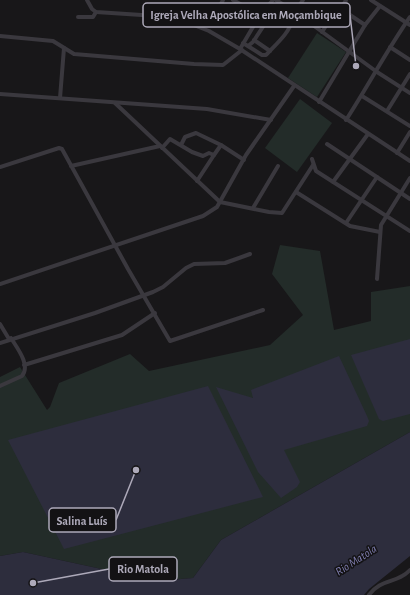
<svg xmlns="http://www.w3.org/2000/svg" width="410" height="595" font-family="'Alegreya Sans',sans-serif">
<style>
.green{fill:#232c29}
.water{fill:#2d2d3d}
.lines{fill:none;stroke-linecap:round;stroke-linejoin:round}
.street{stroke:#3a383e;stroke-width:4}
.labels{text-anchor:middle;stroke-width:3;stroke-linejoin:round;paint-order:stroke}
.water-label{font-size:12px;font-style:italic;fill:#8280b3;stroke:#131214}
.leader{fill:none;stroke:#ada9b9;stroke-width:1.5}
.callout-dot{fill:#ada9b9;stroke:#131214;stroke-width:1.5}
.callout{fill:#131214;stroke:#ada9b9;stroke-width:1.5}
.callout-label{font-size:12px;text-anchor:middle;font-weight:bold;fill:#ada9b9}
</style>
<rect width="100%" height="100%" fill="#181719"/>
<g class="green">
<polygon points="317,33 346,52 317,97 288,78"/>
<polygon points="300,99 332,123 297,172 265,148"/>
<polygon points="280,245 320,251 334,330 371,321 371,292 410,286 410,432 221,540 193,578 157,581 23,552 0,556 0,377 20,367 47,410 50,407 59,383 130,354 149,371 270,345 303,315 272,274"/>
</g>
<g class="water">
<polygon points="410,339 410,414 383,421 379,419 351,355"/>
<polygon points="339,356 367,416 369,421 367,426 284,450 300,482 297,487 281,498 258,472 216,387 253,398 251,390"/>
<polygon points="208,386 263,497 64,549 8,440"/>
<polygon points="410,432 410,556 369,589 364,595 0,595 0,556 23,552 157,581 193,578 221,540"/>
</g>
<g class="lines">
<g class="street">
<polyline points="87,0 92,9 96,12 157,16 186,22 209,31 240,49 410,161"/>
<polyline points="233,0 260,15 273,0"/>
<polyline points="276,0 295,12 377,72 410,93"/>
<polyline points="371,0 410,25"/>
<polyline points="341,9 365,25 380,6"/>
<polyline points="217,11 223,0"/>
<polyline points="295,12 303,0"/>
<polyline points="78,17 93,17 96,12"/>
<polyline points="239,21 247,8"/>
<polyline points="322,32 335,12 337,9 341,9 346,0"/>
<polyline points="0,36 53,41 74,54 194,64 223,65 242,50"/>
<polyline points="254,40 270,51"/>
<path d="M 243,43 L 262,55 L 266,55 C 274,46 290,33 292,20 L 276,9 L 274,10 L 253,42 L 248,46"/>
<polyline points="390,47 410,60"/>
<polyline points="240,49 260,15"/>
<polyline points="0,94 207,109 271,120"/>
<polyline points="362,96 410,126"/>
<polyline points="60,98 64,48"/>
<polyline points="319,102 365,25"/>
<polyline points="115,103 220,202 269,212 282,213 313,165"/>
<polyline points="387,111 410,74"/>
<path d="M 346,120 C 368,86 387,50 410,17"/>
<polyline points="327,144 410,199"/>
<polyline points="181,145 185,137 196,133 221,145 214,155"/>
<polyline points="221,145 244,160"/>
<polyline points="162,148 170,139 192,152 203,156 209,153 214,155 197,181"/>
<polyline points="397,153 410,132"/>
<polyline points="312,159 316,171 410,231"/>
<polyline points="71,166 160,146"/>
<polyline points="0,167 59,148 62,149 128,269 170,341 263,310"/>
<polyline points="333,182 368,134"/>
<polyline points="296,192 350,226 380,232"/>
<polyline points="253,208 278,166"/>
<polyline points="346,223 377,177"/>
<polyline points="377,279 381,225 410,178"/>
<polyline points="0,284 203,216 217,207 246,155 294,86"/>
<polyline points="0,324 9,339"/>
<polyline points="0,343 95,313 153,292 163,287 186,268 194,264 225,263 250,254"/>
<polyline points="24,365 122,335 155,313"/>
<path d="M 0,386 L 22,376 C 31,365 17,348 11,338"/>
<path d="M 369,595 C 381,578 397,584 410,570"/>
</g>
</g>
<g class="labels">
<g class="water-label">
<text transform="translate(356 560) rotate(-33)" y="4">Rio Matola</text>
</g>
</g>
<path class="leader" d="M356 66L350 15M136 470L116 520M33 583L109 569"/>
<g class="callout-dot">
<circle cx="356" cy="66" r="4"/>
<circle cx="136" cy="470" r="4"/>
<circle cx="33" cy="583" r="4"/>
</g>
<g class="callout">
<rect x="143" y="3" width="207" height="24" rx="4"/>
<rect x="49" y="508" width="67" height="24" rx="4"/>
<rect x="109" y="557" width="68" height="24" rx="4"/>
</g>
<g class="callout-label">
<text x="246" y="19">Igreja Velha Apostólica em Moçambique</text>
<text x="82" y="525">Salina Luís</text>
<text x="143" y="573">Rio Matola</text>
</g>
</svg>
